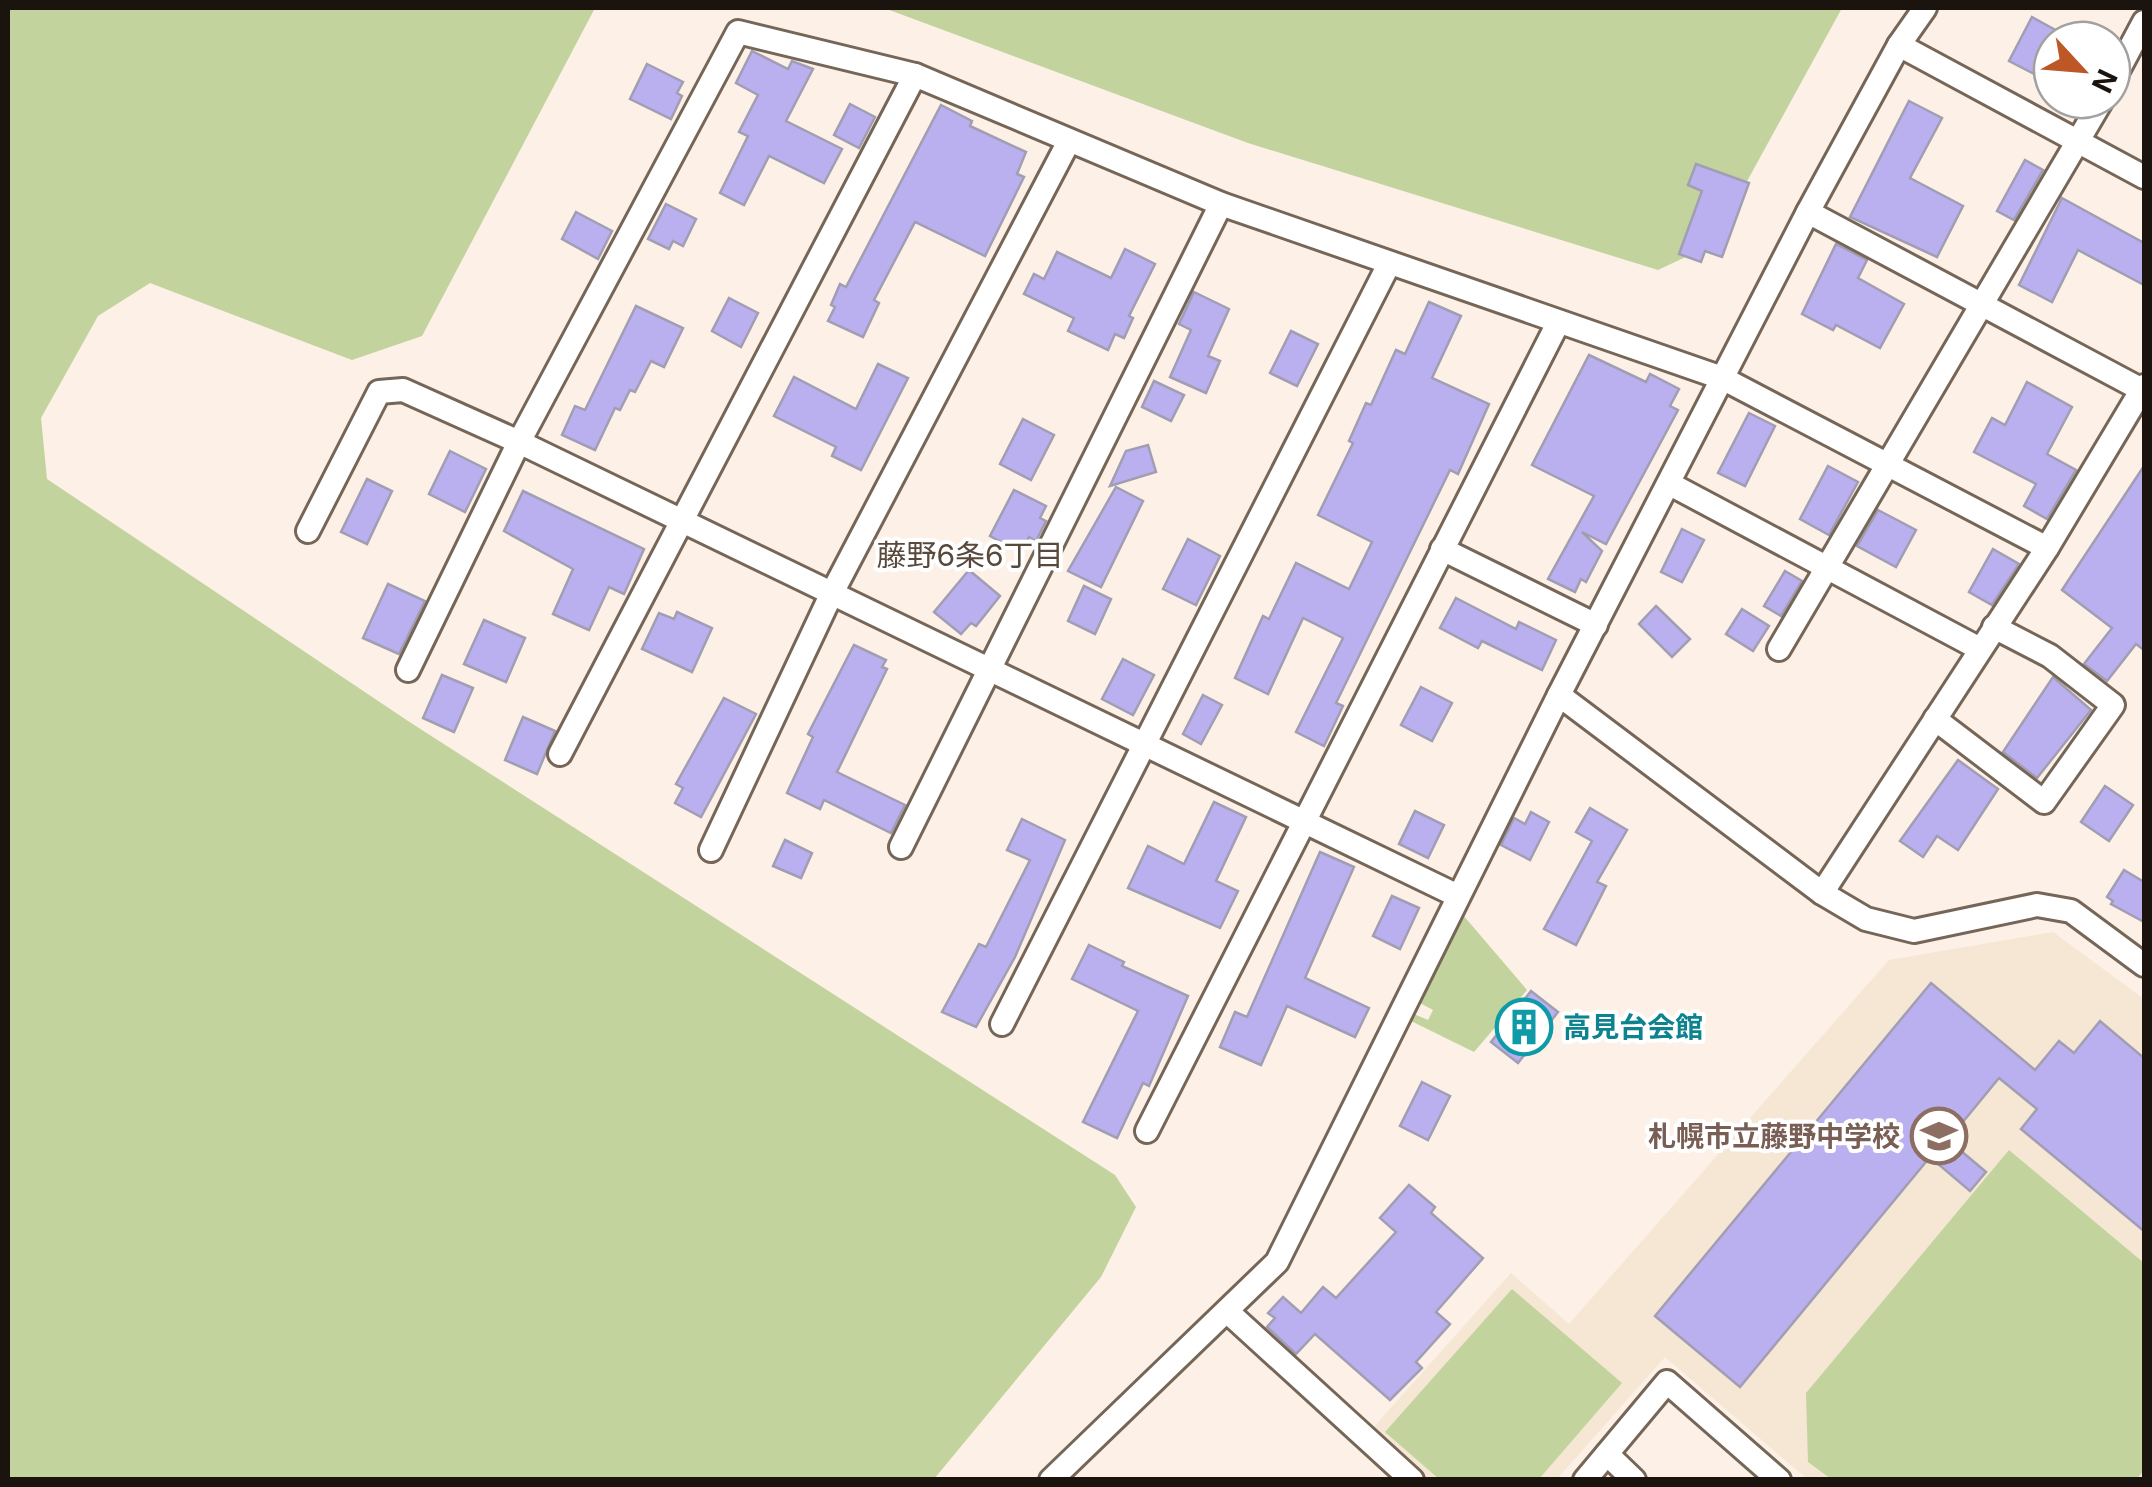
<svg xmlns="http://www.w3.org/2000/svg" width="2152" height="1487" font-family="Inter,'Noto Sans JP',sans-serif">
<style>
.education{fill:#f5e7d3}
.green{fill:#c2d39d}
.building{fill:#bab0ef;stroke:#a19eb4;stroke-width:2.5}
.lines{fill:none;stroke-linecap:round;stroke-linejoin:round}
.minor-casing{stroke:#766657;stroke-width:28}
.minor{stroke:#fff;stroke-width:22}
.labels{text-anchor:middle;stroke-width:8;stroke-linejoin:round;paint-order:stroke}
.culture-label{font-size:28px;font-weight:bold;fill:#0d838f;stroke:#fff;text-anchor:start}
.education-label{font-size:28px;font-weight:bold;fill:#785e54;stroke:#fff;text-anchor:end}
.neighbourhood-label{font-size:30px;fill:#58493b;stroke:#fff}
</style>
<rect width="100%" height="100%" fill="#fcf0e7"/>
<polygon class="education" points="2053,932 2144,999 2144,1479 1807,1479 1665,1357 1557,1479 1428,1479 1372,1429 1511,1273 1569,1324 1889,960"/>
<g class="green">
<polygon points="8,8 595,8 422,336 352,360 150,283 98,316 41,418 47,479 408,721 1115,1175 1136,1207 1101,1277 934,1479 8,1479"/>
<polygon points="884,8 1842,8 1734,205 1696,252 1658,270 1248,143"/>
<polygon points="1463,915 1527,990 1474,1052 1411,1021 1414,1014 1428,1020 1433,1010 1420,1003"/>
<polygon points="2009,1150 2144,1263 2144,1470 2136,1480 1831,1479 1808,1462 1806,1393"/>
<polygon points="1512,1289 1622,1383 1539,1479 1439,1479 1385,1432"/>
</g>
<g class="building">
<polygon points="2032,17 2059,32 2036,75 2009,61"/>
<polygon points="752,51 788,69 792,61 813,69 786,121 842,149 824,183 769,156 744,205 720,193 748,136 739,132 758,95 736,83"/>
<polygon points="647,64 683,82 677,93 682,96 671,119 630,99"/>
<polygon points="1909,101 1942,118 1910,178 1963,206 1937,257 1850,217"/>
<polygon points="850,104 875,117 859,148 834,135"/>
<polygon points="941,105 972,121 970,126 1026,152 1017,174 1024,177 985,256 915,222 874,300 879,303 863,337 828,321 835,307 831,305 840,284 846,287"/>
<polygon points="2025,160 2043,170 2014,220 1997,211"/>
<polygon points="1696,164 1749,183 1722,257 1705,251 1701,262 1679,254 1702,191 1688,185"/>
<polygon points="2062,198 2144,243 2144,285 2078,250 2052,302 2019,285"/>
<polygon points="666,204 696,219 683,246 673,241 669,249 648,239"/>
<polygon points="576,212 612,231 598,259 562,239"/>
<polygon points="1836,244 1867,260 1858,278 1904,304 1880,348 1836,325 1833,330 1802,314"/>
<polygon points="1125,249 1155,264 1129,316 1133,318 1124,338 1115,334 1108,350 1068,331 1074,318 1024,294 1034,274 1044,279 1057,252 1111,278"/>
<polygon points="1194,292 1229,309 1208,356 1220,361 1206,393 1170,377 1191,330 1179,324"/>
<polygon points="729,298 758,313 741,347 712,331"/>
<polygon points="1429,302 1461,316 1432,378 1489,404 1458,474 1450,470 1336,703 1343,706 1324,746 1296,732 1343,638 1303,618 1268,694 1235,678 1263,616 1269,619 1296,563 1349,589 1372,542 1318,515 1353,443 1349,441 1366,403 1371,405 1396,350 1405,354"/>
<polygon points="636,306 683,328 664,367 651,361 635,392 630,390 620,410 615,408 595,450 562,435 575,406 585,410"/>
<polygon points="1291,331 1318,344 1297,386 1270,373"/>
<polygon points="1589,355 1646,382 1650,374 1679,389 1670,406 1678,410 1606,544 1582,532 1602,551 1586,582 1581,579 1575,592 1548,579 1594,496 1532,465"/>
<polygon points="878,364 908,378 861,470 832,456 836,447 774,416 794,377 856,409"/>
<polygon points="1154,381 1184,395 1171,421 1142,407"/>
<polygon points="2027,382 2072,407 2047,454 2076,470 2047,519 2024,506 2036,484 1974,452 1992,418 2005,425"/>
<polygon points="1749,413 1775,426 1745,486 1718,473"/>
<polygon points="1023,419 1054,435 1031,480 1000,464"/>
<polygon points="1148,445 1156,472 1110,486 1126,451"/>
<polygon points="450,451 486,469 465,512 429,494"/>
<polygon points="1828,466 1858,482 1829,535 1800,519"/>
<polygon points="2144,466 2144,650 2136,644 2107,681 2084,664 2112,628 2062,590"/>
<polygon points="367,479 392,491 367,544 341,532"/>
<polygon points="1116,487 1143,501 1101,587 1068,571"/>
<polygon points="1014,490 1046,506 1040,518 1046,521 1036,541 1029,537 1022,553 990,536"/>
<polygon points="523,491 644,549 624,594 609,587 589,630 553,614 573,569 504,531"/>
<polygon points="1878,510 1916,530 1896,567 1857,546"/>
<polygon points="1682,529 1704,540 1682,582 1661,572"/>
<polygon points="1188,539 1220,556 1196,605 1163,589"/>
<polygon points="1993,549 2019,564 1992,605 1969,592"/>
<polygon points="969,570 1000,596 976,626 971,623 961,634 934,612"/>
<polygon points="1785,571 1802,581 1781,616 1764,606"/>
<polygon points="388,584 425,601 399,654 363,638"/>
<polygon points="1084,586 1111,599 1095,634 1068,621"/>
<polygon points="1456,598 1516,629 1519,622 1556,640 1542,670 1482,641 1478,648 1440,628"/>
<polygon points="1656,606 1690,639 1672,657 1639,624"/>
<polygon points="1742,609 1769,626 1753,651 1726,634"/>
<polygon points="677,612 712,628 692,672 642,649 659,613 674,619"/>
<polygon points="484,620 525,638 506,682 464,664"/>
<polygon points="854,645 886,660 882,667 887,669 837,772 905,805 891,833 824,800 820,809 787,793 813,737 808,734"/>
<polygon points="1123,659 1154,675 1133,715 1102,699"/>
<polygon points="442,675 473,688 454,732 423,718"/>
<polygon points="2053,677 2091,710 2037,778 2003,752"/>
<polygon points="1421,687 1452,703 1432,741 1401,725"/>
<polygon points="1203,695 1222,705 1201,744 1183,734"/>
<polygon points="724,698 756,714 701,817 675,803 683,788 676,784"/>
<polygon points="523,717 555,731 537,774 505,760"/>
<polygon points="1958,760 1998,789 1958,850 1937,836 1923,857 1900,841"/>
<polygon points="2105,786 2133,805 2109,841 2081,822"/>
<polygon points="1214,802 1246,817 1216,881 1238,891 1220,928 1128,888 1148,846 1184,864"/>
<polygon points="1590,808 1627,830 1597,882 1606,886 1576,945 1544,929 1592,841 1576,832"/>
<polygon points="1415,811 1444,825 1428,858 1399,844"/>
<polygon points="1531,812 1549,822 1530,860 1501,845 1514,818 1525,824"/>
<polygon points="1022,819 1065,840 1015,957 976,1027 942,1012 979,944 986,947 1030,860 1007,850"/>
<polygon points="785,840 812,853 801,878 773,866"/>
<polygon points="1320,852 1354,867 1305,978 1369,1008 1355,1037 1287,1006 1261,1065 1220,1047 1235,1012 1247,1017"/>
<polygon points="2124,870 2144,882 2144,922 2111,904 2113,901 2107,897"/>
<polygon points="1392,896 1419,908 1400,949 1373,936"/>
<polygon points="1089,945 1124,962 1122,966 1188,996 1149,1086 1143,1083 1117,1138 1083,1122 1138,1011 1072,979"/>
<polygon points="1931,983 2035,1070 2059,1041 2074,1053 2100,1021 2144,1058 2144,1231 2021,1129 2037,1109 1999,1078 1948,1140 1986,1172 1970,1191 1930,1157 1740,1387 1655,1316"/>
<polygon points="1531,991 1558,1012 1518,1063 1491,1042"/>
<polygon points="1422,1082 1450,1096 1428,1140 1400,1126"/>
<polygon points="1409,1185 1435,1207 1431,1213 1483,1258 1436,1312 1450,1324 1416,1362 1422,1368 1390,1400 1315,1334 1296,1354 1267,1327 1275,1318 1268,1313 1283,1297 1301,1313 1323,1287 1336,1298 1396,1232 1380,1218"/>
</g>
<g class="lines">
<g class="minor-casing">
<g id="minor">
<polyline points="1925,8 1899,45 1808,212 1559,695 1822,893 1866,919 1914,931 2037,905 2071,911 2144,965"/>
<polyline points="1899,45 2144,177"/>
<polyline points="2112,82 2144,22"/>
<polyline points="1808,212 2144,391"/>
<polyline points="1670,484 1980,649"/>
<polyline points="308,531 379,392 403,390 519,442 408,670"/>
<polyline points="1442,549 1596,625"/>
<polyline points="1779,649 2102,100"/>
<polyline points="1935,719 2044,802 2113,705 2050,656 1994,627"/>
<polyline points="560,754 915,75"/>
<polyline points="901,847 1221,204"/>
<polyline points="711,850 831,595 1068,143"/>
<polyline points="1822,893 2047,548 2144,386"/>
<polyline points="1458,896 519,442 738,32 915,75 1221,204 1722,378 2047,548"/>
<polyline points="1002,1024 1389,264"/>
<polyline points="1147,1131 1558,323"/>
<polyline points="1229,1313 1412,1480"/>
<polyline points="1607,1454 1634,1480"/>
<polyline points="1051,1480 1277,1262 1559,695"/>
<polyline points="1585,1480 1667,1382 1779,1480"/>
</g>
</g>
<use href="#minor" class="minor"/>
</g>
<defs>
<g id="building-ring" transform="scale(2.875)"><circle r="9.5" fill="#fff" stroke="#0f9aa8" stroke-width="1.5"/><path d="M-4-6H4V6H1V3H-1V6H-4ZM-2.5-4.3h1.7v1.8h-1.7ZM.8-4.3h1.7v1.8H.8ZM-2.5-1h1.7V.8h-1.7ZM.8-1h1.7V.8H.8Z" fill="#0f9aa8"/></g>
<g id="school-ring" transform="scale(2.875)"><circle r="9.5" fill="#fff" stroke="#8d6e63" stroke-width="1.5"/><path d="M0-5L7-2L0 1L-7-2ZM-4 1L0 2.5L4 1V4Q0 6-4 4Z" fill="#8d6e63"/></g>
</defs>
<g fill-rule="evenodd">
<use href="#building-ring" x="1524" y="1027"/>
<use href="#school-ring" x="1939" y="1136"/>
</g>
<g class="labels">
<g class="culture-label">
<text x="1563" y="1037">高見台会館</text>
</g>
<g class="education-label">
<text x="1900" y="1146">札幌市立藤野中学校</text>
</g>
<g class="neighbourhood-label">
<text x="970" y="566">藤野6条6丁目</text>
</g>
</g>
<rect width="2152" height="1487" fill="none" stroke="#1a130e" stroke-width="20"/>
<g transform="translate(2082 70) rotate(116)"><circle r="48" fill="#ffffff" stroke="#a3a19f" stroke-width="2.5"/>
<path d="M0-8L18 38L0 25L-18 38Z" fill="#bd5826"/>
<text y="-15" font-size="28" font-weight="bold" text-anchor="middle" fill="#1a130e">N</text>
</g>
</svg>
